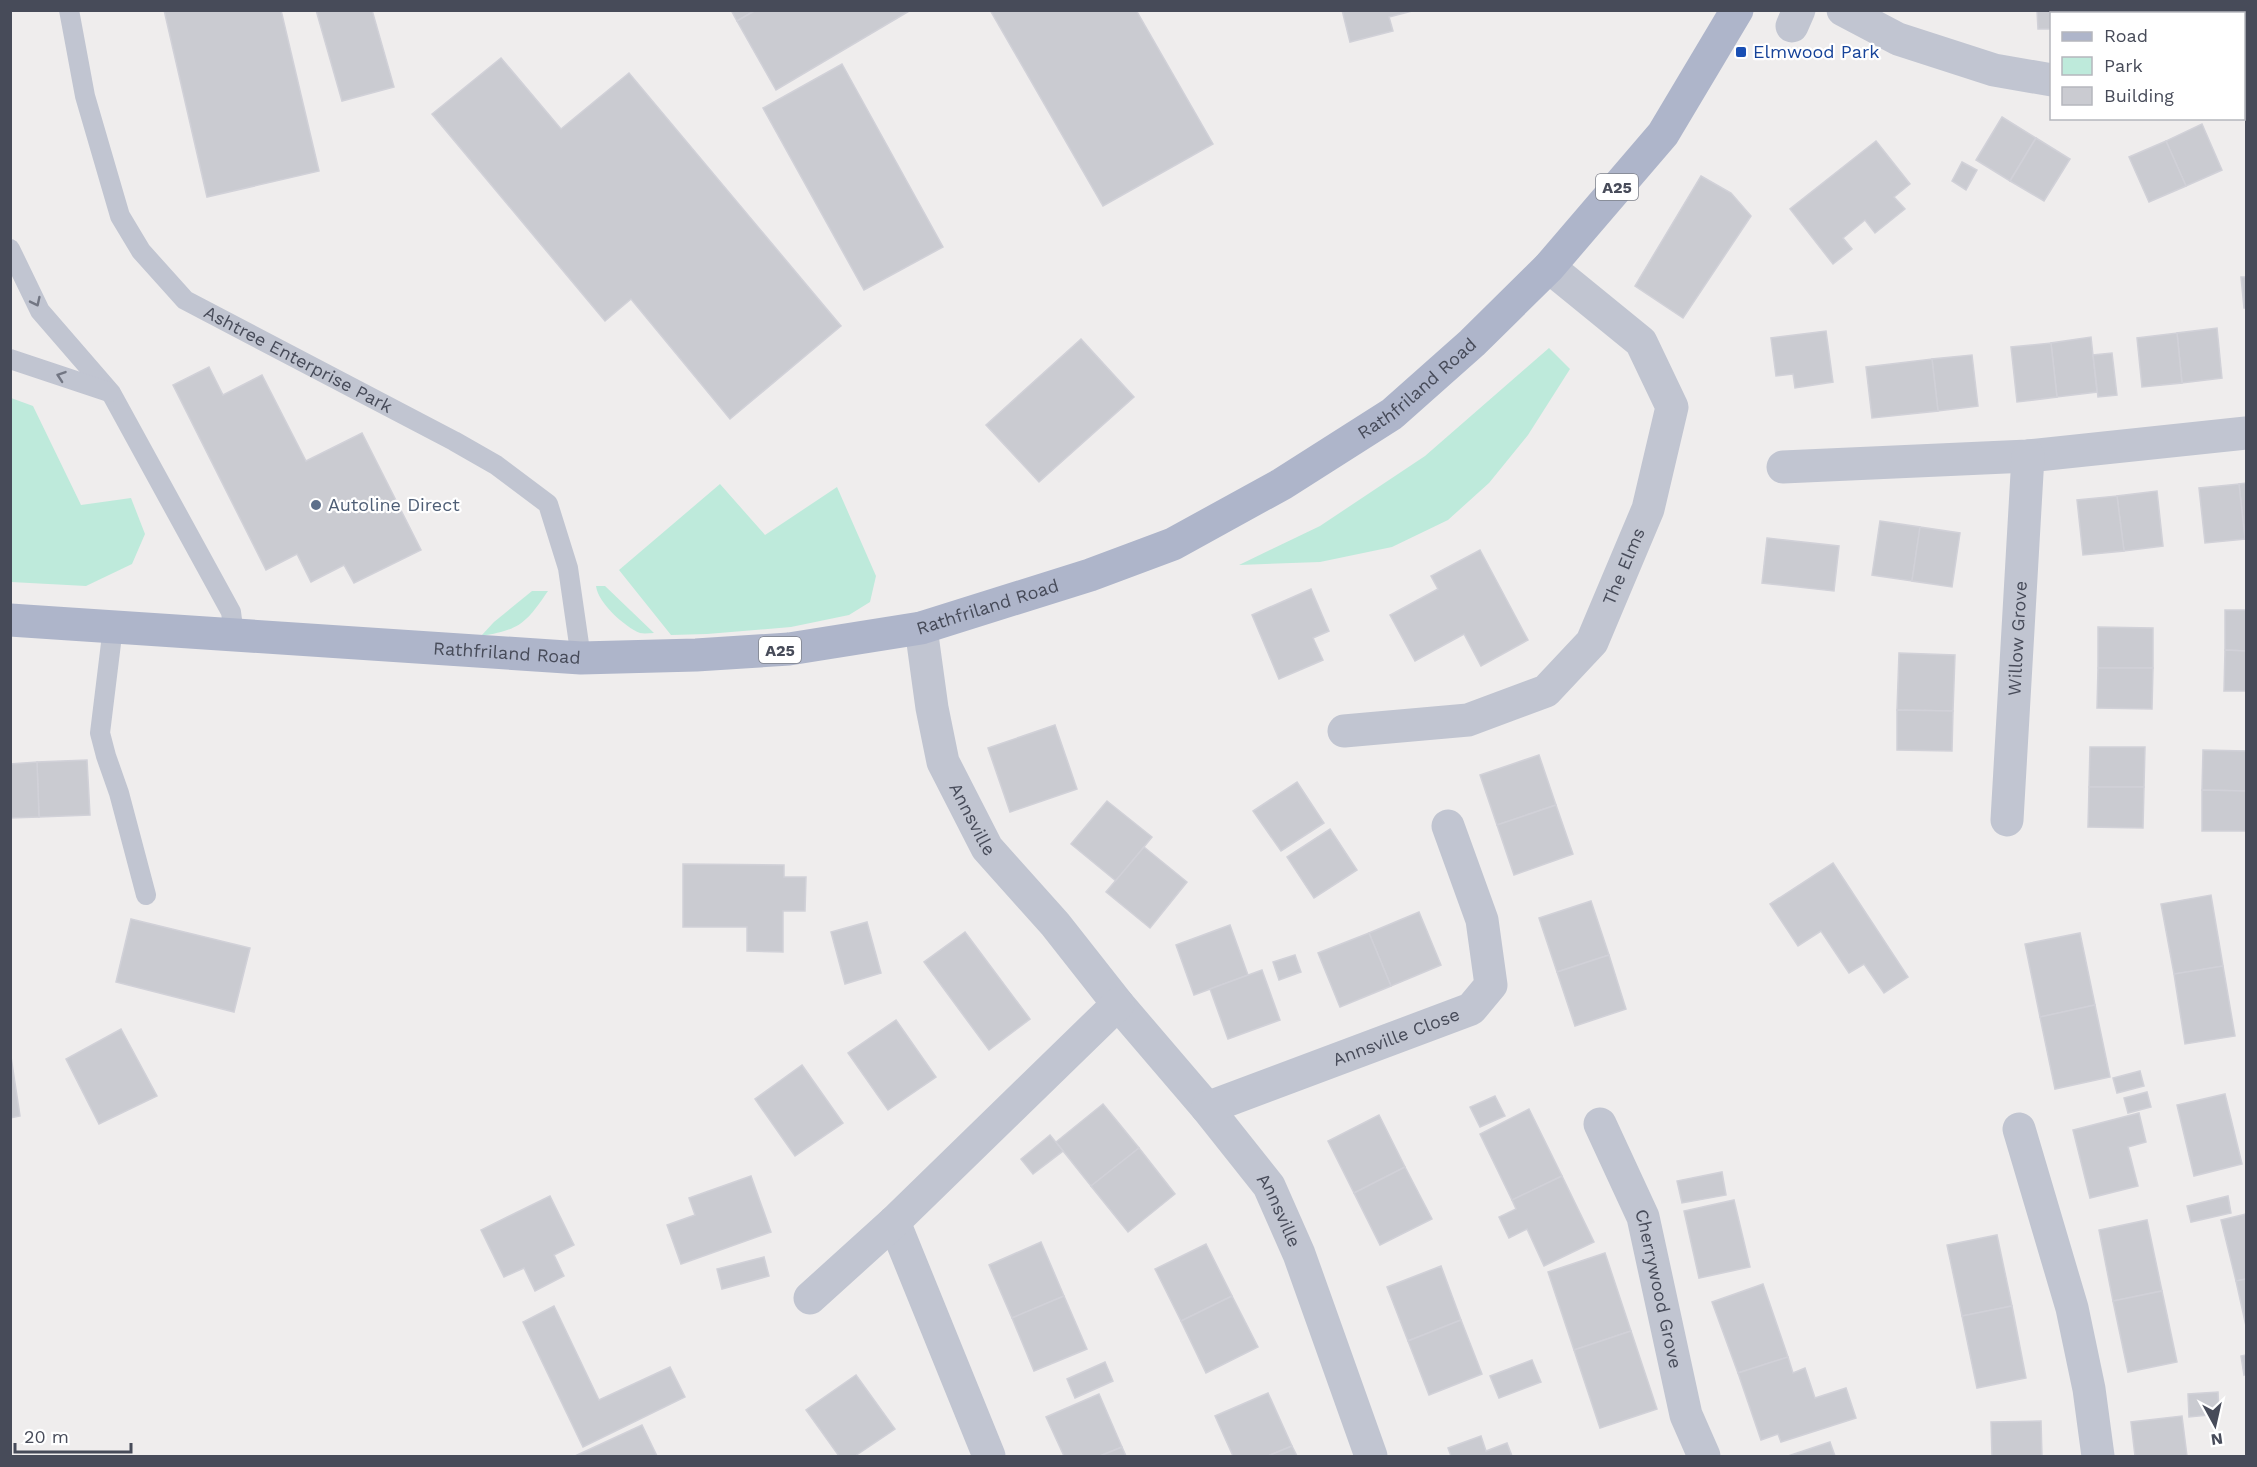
<svg xmlns="http://www.w3.org/2000/svg" width="2257" height="1467" font-family="'Work Sans',sans-serif">
<style>
.green{fill:#beeadb}
.building{fill:#cacbd1;stroke:#d1d1d8;stroke-width:1.5}
.lines{fill:none;stroke-linecap:round;stroke-linejoin:round}
.lane{stroke:#c1c5d1;stroke-width:20}
.street{stroke:#c1c5d1;stroke-width:33}
.primary{stroke:#aeb5ca;stroke-width:33}
.oneway{stroke:#727683}
.transit-dot{fill:#1a4fb4;stroke:#fff;stroke-width:2}
.service-dot{fill:#5c6f8a;stroke:#fff;stroke-width:2}
.labels{text-anchor:middle;stroke-width:4.5;stroke-linejoin:round;paint-order:stroke}
.shield{fill:#fff;stroke:#7e818b;stroke-width:1.5}
.shield-label{font-size:16px;font-weight:bold;fill:#474b59}
.transit-label{font-size:18px;fill:#164399;stroke:#fff;text-anchor:start}
.street-label{font-size:18px;fill:#474b59;stroke:#fff}
.service-label{font-size:18px;fill:#4e5e75;stroke:#fff;text-anchor:start}
</style>
<rect width="100%" height="100%" fill="#efeded"/>
<g class="green">
<polygon points="1549,348 1570,369 1528,435 1489,483 1448,520 1392,547 1320,562 1239,565 1320,526 1425,456"/>
<polygon points="11,398 33,406 81,505 131,498 145,534 132,564 86,586 11,582"/>
<polygon points="720,484 765,535 837,487 876,576 870,602 849,615 791,627 707,634 671,635 619,570"/>
<path d="M 596,586 L 605,586 L 654,633 C 649,633 645,634 640,633 C 625,627 598,603 596,586 Z"/>
<path d="M 532,591 L 548,591 C 526,623 520,630 481,636 L 494,622 Z"/>
</g>
<g class="building">
<polygon points="164,10 281,10 319,171 207,197"/>
<polygon points="316,10 372,10 394,87 342,101"/>
<polygon points="731,10 756,10 737,21"/>
<polygon points="756,10 911,10 776,90 737,21"/>
<polygon points="990,10 1136,10 1213,144 1103,206"/>
<polygon points="1342,10 1416,10 1389,17 1393,31 1350,42"/>
<polygon points="2037,10 2077,10 2077,14 2052,14 2052,29 2038,29"/>
<rect x="2077" y="10" width="40" height="4"/>
<polygon points="501,58 561,129 629,73 841,326 730,419 631,299 605,321 432,114"/>
<polygon points="842,64 943,247 864,290 763,108"/>
<polygon points="2002,117 2036,138 2010,181 1976,160"/>
<polygon points="2202,124 2222,170 2186,186 2166,141"/>
<polygon points="2036,138 2070,159 2044,201 2010,181"/>
<polygon points="1876,141 1910,184 1894,197 1905,209 1875,233 1865,220 1843,238 1852,249 1833,264 1790,209"/>
<polygon points="2166,141 2186,186 2149,202 2129,157"/>
<polygon points="1962,162 1977,170 1966,190 1952,181"/>
<polygon points="1701,176 1731,193 1751,216 1683,318 1635,286"/>
<polygon points="2241,277 2246,277 2246,308 2244,308"/>
<polygon points="2217,328 2222,378 2182,383 2177,333"/>
<polygon points="1826,331 1833,382 1795,388 1793,374 1776,376 1771,338"/>
<polygon points="2177,333 2182,383 2142,387 2137,338"/>
<polygon points="2091,337 2097,392 2057,397 2051,343"/>
<polygon points="1081,339 1134,397 1039,482 986,425"/>
<polygon points="2051,343 2057,397 2017,402 2011,347"/>
<polygon points="2112,353 2117,395 2098,397 2093,355"/>
<polygon points="1972,355 1978,406 1938,411 1932,359"/>
<polygon points="1932,359 1938,411 1872,418 1866,367"/>
<polygon points="209,367 223,395 262,375 306,461 362,433 421,550 354,583 344,565 311,582 297,554 266,570 173,385"/>
<polygon points="2246,483 2246,539 2245,539 2239,484"/>
<polygon points="2239,484 2245,539 2205,543 2199,488"/>
<polygon points="2157,491 2163,546 2124,551 2117,496"/>
<polygon points="2117,496 2124,551 2083,555 2077,500"/>
<polygon points="1880,521 1920,527 1912,581 1872,575"/>
<polygon points="1920,527 1960,533 1952,587 1912,581"/>
<polygon points="1767,538 1839,546 1834,591 1762,583"/>
<polygon points="1480,550 1528,640 1481,666 1464,634 1415,661 1390,615 1438,589 1431,576"/>
<polygon points="1311,589 1329,631 1313,638 1323,660 1279,679 1252,615"/>
<polygon points="2225,610 2246,610 2246,651 2225,650"/>
<polygon points="2098,627 2153,628 2153,668 2098,668"/>
<polygon points="2225,650 2246,651 2246,691 2224,691"/>
<polygon points="1899,653 1955,655 1953,711 1897,710"/>
<polygon points="2098,668 2153,668 2152,709 2097,708"/>
<polygon points="1897,710 1953,711 1952,751 1897,750"/>
<polygon points="1055,725 1077,789 1010,812 988,748"/>
<polygon points="2090,747 2145,747 2144,787 2089,787"/>
<polygon points="2203,750 2246,751 2246,791 2202,790"/>
<polygon points="1539,755 1556,805 1497,825 1480,775"/>
<polygon points="87,760 90,815 39,817 37,762"/>
<polygon points="37,762 39,817 10,818 10,764"/>
<polygon points="1297,782 1324,823 1281,851 1253,811"/>
<polygon points="2089,787 2144,787 2143,828 2088,827"/>
<polygon points="2202,790 2246,791 2246,831 2202,831"/>
<polygon points="1107,801 1152,837 1116,881 1071,844"/>
<polygon points="1556,805 1573,854 1514,875 1497,825"/>
<polygon points="1330,829 1357,870 1314,898 1287,857"/>
<polygon points="1144,847 1187,882 1150,928 1106,892"/>
<polygon points="1833,863 1908,977 1884,993 1864,964 1849,973 1821,931 1798,946 1770,904"/>
<polygon points="683,864 784,865 784,877 806,877 805,911 783,911 783,952 747,951 747,927 683,927"/>
<polygon points="2211,895 2223,966 2174,974 2161,904"/>
<polygon points="1591,901 1609,955 1557,972 1539,918"/>
<polygon points="1419,912 1441,965 1391,986 1369,933"/>
<polygon points="131,919 250,948 234,1012 116,982"/>
<polygon points="867,922 881,973 845,984 831,932"/>
<polygon points="1230,925 1248,975 1194,995 1176,945"/>
<polygon points="965,932 1030,1019 989,1050 924,962"/>
<polygon points="1369,933 1391,986 1340,1007 1318,953"/>
<polygon points="2080,933 2095,1005 2040,1017 2025,944"/>
<polygon points="1295,955 1301,972 1279,980 1273,962"/>
<polygon points="1609,955 1626,1009 1575,1026 1557,972"/>
<polygon points="2223,966 2235,1036 2185,1044 2174,974"/>
<polygon points="1262,970 1280,1020 1228,1039 1210,989"/>
<polygon points="2095,1005 2110,1077 2055,1089 2040,1017"/>
<polygon points="896,1020 936,1077 888,1110 848,1053"/>
<polygon points="121,1029 157,1096 99,1124 66,1059"/>
<polygon points="10,1050 20,1116 10,1118"/>
<polygon points="802,1065 843,1123 795,1156 755,1099"/>
<polygon points="2140,1071 2144,1086 2117,1093 2113,1078"/>
<polygon points="2147,1092 2151,1107 2128,1113 2124,1098"/>
<polygon points="2225,1094 2242,1164 2194,1176 2177,1105"/>
<polygon points="1495,1096 1505,1116 1480,1127 1470,1107"/>
<polygon points="1103,1104 1139,1148 1091,1186 1056,1142"/>
<polygon points="1529,1109 1562,1176 1512,1200 1480,1134"/>
<polygon points="2139,1113 2146,1142 2128,1147 2138,1186 2090,1198 2073,1130"/>
<polygon points="1379,1115 1405,1167 1354,1193 1328,1141"/>
<polygon points="1050,1135 1063,1151 1033,1174 1021,1159"/>
<polygon points="1139,1148 1175,1194 1128,1232 1091,1186"/>
<polygon points="1405,1167 1432,1219 1380,1245 1354,1193"/>
<polygon points="1722,1172 1726,1195 1682,1203 1677,1181"/>
<polygon points="751,1176 771,1232 681,1264 667,1225 695,1215 689,1198"/>
<polygon points="1562,1176 1594,1242 1544,1266 1527,1229 1509,1238 1499,1217 1516,1209 1512,1200"/>
<polygon points="550,1196 574,1245 554,1255 564,1276 535,1291 524,1268 504,1277 481,1230"/>
<polygon points="2228,1196 2231,1213 2191,1222 2187,1206"/>
<polygon points="1734,1200 1750,1267 1699,1278 1684,1211"/>
<polygon points="2246,1214 2246,1279 2236,1281 2221,1220"/>
<polygon points="2147,1220 2162,1291 2113,1301 2099,1230"/>
<polygon points="1997,1235 2012,1306 1962,1316 1947,1245"/>
<polygon points="1041,1242 1064,1296 1012,1318 989,1265"/>
<polygon points="1206,1244 1232,1296 1181,1321 1155,1269"/>
<polygon points="1605,1253 1631,1331 1574,1350 1548,1272"/>
<polygon points="764,1257 769,1276 722,1289 717,1269"/>
<polygon points="1441,1266 1461,1320 1408,1341 1387,1287"/>
<polygon points="2246,1279 2246,1326 2236,1281"/>
<polygon points="1763,1284 1788,1357 1738,1373 1712,1302"/>
<polygon points="2162,1291 2177,1362 2128,1372 2113,1301"/>
<polygon points="1064,1296 1087,1349 1034,1371 1012,1318"/>
<polygon points="1232,1296 1258,1347 1206,1373 1181,1321"/>
<polygon points="554,1306 599,1400 670,1367 685,1397 583,1447 523,1322"/>
<polygon points="2012,1306 2026,1378 1977,1388 1962,1316"/>
<polygon points="1461,1320 1482,1374 1429,1395 1408,1341"/>
<polygon points="1631,1331 1657,1409 1600,1428 1574,1350"/>
<polygon points="2246,1355 2246,1374 2244,1375 2241,1356"/>
<polygon points="1788,1357 1793,1373 1805,1368 1815,1398 1846,1388 1856,1418 1781,1442 1778,1434 1761,1440 1738,1373"/>
<polygon points="1532,1360 1541,1382 1499,1398 1490,1376"/>
<polygon points="1105,1362 1113,1381 1075,1398 1067,1379"/>
<polygon points="856,1375 895,1429 855,1456 839,1456 806,1410"/>
<polygon points="2218,1392 2219,1414 2189,1417 2188,1394"/>
<polygon points="1268,1393 1292,1446 1268,1456 1233,1456 1215,1416"/>
<polygon points="1099,1394 1122,1447 1100,1456 1064,1456 1046,1417"/>
<polygon points="2182,1416 2187,1456 2135,1456 2131,1422"/>
<polygon points="2041,1421 2042,1456 1992,1456 1991,1422"/>
<polygon points="642,1425 657,1456 575,1456"/>
<polygon points="1481,1436 1486,1451 1507,1443 1512,1456 1451,1456 1448,1448"/>
<polygon points="1830,1442 1835,1456 1788,1456"/>
<polygon points="1292,1446 1297,1456 1268,1456"/>
<polygon points="1122,1447 1126,1456 1100,1456"/>
</g>
<g class="lines">
<g class="lane">
<path id="s1" d="M 69,10 L 85,96 L 120,216 L 141,251 L 185,300 L 454,441 L 496,465 L 548,504 L 568,568 L 581,658"/>
<polyline points="10,249 40,311 111,393 231,612 234,635"/>
<polyline points="10,359 109,392"/>
<polyline points="113,627 100,733 106,756 119,793 146,895"/>
</g>
<g class="street">
<polyline points="1843,10 1898,39 1994,70 2052,80"/>
<polyline points="1792,26 1799,10"/>
<polyline points="2244,60 2246,59"/>
<polyline points="1783,467 2028,456 2246,433"/>
<path id="s2" d="M 921,628 L 932,708 L 943,762 L 987,848 L 1055,924 L 1118,1004 L 1207,1108 L 1269,1186 L 1299,1254 L 1371,1456"/>
<path id="s3" d="M 1344,731 L 1468,720 L 1546,691 L 1592,642 L 1648,509 L 1672,407 L 1641,342 L 1549,267"/>
<path id="s4" d="M 2007,820 L 2028,456"/>
<path id="s5" d="M 1207,1108 L 1471,1009 L 1491,985 L 1482,920 L 1448,826"/>
<path id="s6" d="M 1600,1124 L 1643,1217 L 1686,1415 L 1704,1456"/>
<polyline points="2019,1129 2072,1308 2089,1389 2098,1456"/>
<polyline points="894,1222 989,1456"/>
<polyline points="810,1298 894,1222 1118,1004"/>
</g>
<path class="primary" id="s7" d="M 10,620 L 581,658 L 696,655 L 789,649 L 921,628 L 1090,575 L 1173,544 L 1282,484 L 1392,414 L 1472,343 L 1549,267 L 1663,134 L 1737,10"/>
</g>
<defs><path id="oneway-chevron" d="M-2-3.5L2.5 0L-2 3.5" fill="none" stroke-width="1.6" stroke-linecap="round" stroke-linejoin="round" transform="scale(1.5)"/></defs>
<g class="oneway">
<use href="#oneway-chevron" transform="translate(36 302) rotate(64)"/>
<use href="#oneway-chevron" transform="translate(61 376) rotate(-161)"/>
</g>
<rect class="transit-dot" x="1735" y="46" width="12" height="12" rx="3"/>
<circle class="service-dot" cx="316" cy="505" r="6"/>
<g class="labels">
<g class="shield">
<rect x="1596" y="174" width="42" height="26" rx="4.5"/>
<rect x="759" y="637" width="42" height="26" rx="4.5"/>
</g>
<g class="shield-label">
<text x="1617" y="193">A25</text>
<text x="780" y="656">A25</text>
</g>
<g class="transit-label">
<text x="1753" y="58">Elmwood Park</text>
</g>
<g class="street-label">
<text dy="6" stroke="none"><textPath href="#s1" startOffset="447">Ashtree Enterprise Park</textPath></text>
<text dy="6" stroke="none"><textPath href="#s7" startOffset="1470">Rathfriland Road</textPath></text>
<text dy="6" stroke="none"><textPath href="#s3" startOffset="357">The Elms</textPath></text>
<text dy="6" stroke="none"><textPath href="#s7" startOffset="984">Rathfriland Road</textPath></text>
<text dy="6" stroke="none"><textPath href="#s4" startOffset="182">Willow Grove</textPath></text>
<text dy="6" stroke="none"><textPath href="#s7" startOffset="498">Rathfriland Road</textPath></text>
<text dy="6" stroke="none"><textPath href="#s2" startOffset="200">Annsville</textPath></text>
<text dy="6" stroke="none"><textPath href="#s5" startOffset="202">Annsville Close</textPath></text>
<text dy="6" stroke="none"><textPath href="#s2" startOffset="699">Annsville</textPath></text>
<text dy="6" stroke="none"><textPath href="#s6" startOffset="176">Cherrywood Grove</textPath></text>
</g>
<g class="service-label">
<text x="328" y="511">Autoline Direct</text>
</g>
</g>
<rect width="2257" height="1467" fill="none" stroke="#474b59" stroke-width="24"/>
<rect x="2050" y="12" width="195" height="108" fill="#ffffff" stroke="#b5b7bd" stroke-width="1.5"/>
<rect x="2062" y="32" width="30" height="9" fill="#aeb5ca" stroke="#b5b7bd" stroke-width="1.5"/>
<text x="2104" y="42" font-size="18" fill="#474b59">Road</text>
<rect x="2062" y="57" width="30" height="18" fill="#beeadb" stroke="#b5b7bd" stroke-width="1.5"/>
<text x="2104" y="72" font-size="18" fill="#474b59">Park</text>
<rect x="2062" y="87" width="30" height="18" fill="#cacbd1" stroke="#b5b7bd" stroke-width="1.5"/>
<text x="2104" y="102" font-size="18" fill="#474b59">Building</text>
<g transform="translate(2215 1425) rotate(172)" stroke="#ffffff" stroke-width="4.5" paint-order="stroke">
<path d="M0-4.5L10 22L0 15L-10 22Z" fill="#474b59"/>
<text y="-9" font-size="16" font-weight="bold" text-anchor="middle" fill="#474b59">N</text>
</g>
<path d="M15 1443v9h116v-9" fill="none" stroke="#474b59" stroke-width="3"/>
<text x="24" y="1443" font-size="18" fill="#474b59" stroke="#ffffff" stroke-width="4.5" paint-order="stroke">20 m</text>
</svg>
